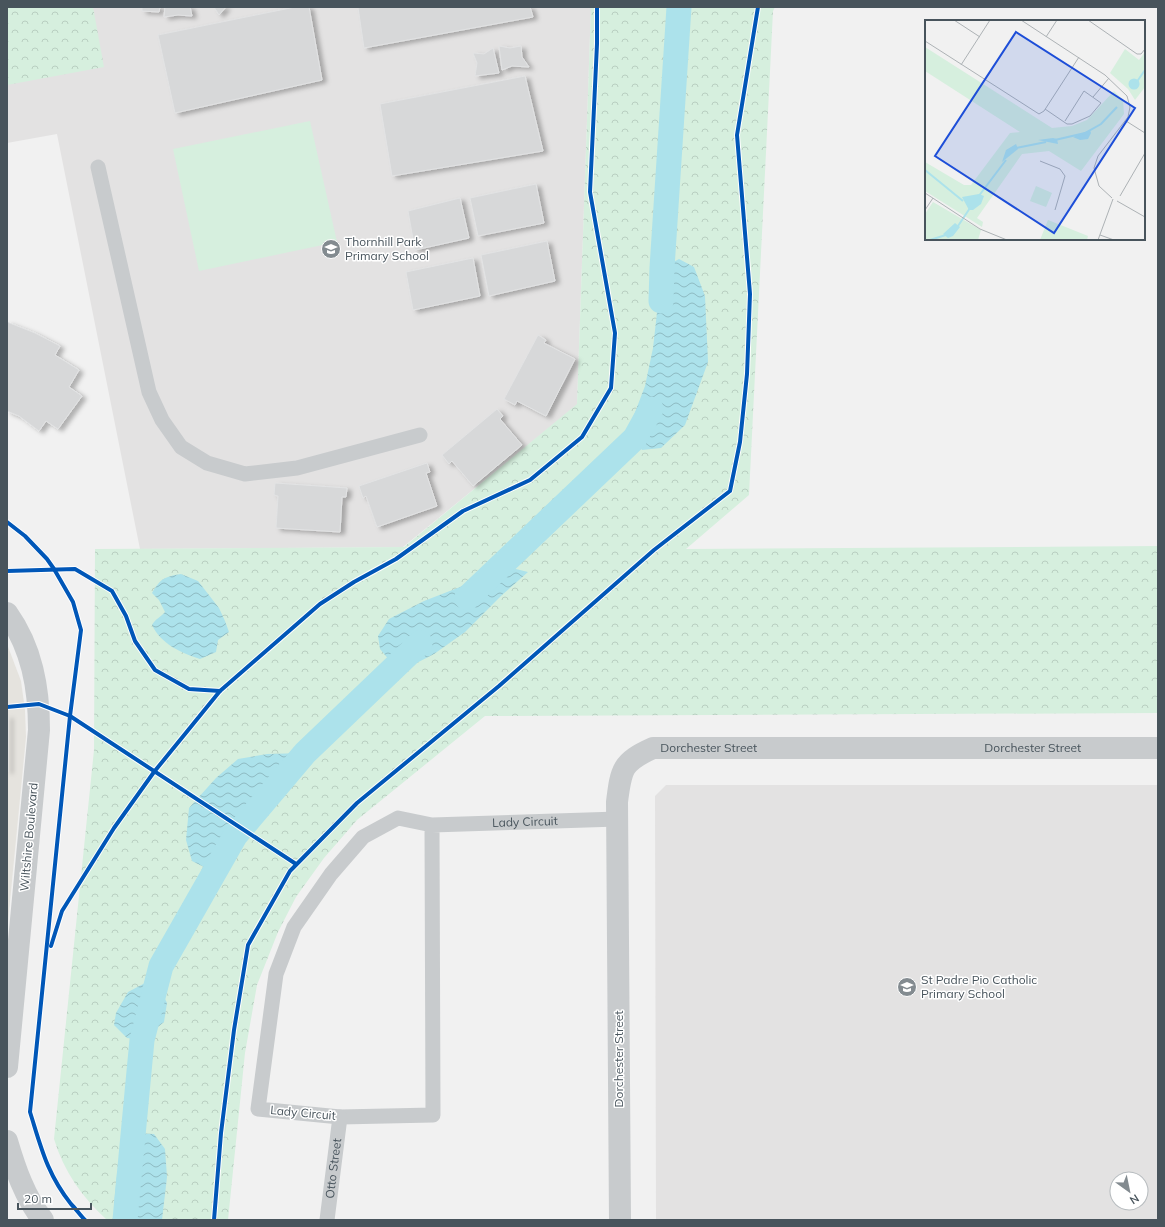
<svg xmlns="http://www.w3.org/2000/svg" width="1165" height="1227" font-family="Mulish,sans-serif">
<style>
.commercial{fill:#e5e3de}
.education{fill:#e3e2e2;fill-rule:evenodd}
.park{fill:url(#park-crowns)}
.pitch{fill:#d6efde}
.water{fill:url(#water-waves)}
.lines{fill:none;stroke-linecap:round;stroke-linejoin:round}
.canal{stroke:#ace2eb;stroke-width:25}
.building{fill:#d7d8d9;stroke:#e2e3e4;filter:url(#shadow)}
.service{stroke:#c8cbcd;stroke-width:15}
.minor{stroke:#c8cbcd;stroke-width:22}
.tertiary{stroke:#c8cbcd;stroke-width:22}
.cycleway-casing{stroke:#fff;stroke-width:6}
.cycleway{stroke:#0057b8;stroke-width:4}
.labels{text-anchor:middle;stroke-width:3;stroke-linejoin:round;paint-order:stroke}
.poi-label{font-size:12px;fill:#48545c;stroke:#fff;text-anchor:start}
.street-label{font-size:12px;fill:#48545c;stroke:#fff}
.inset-river{fill:none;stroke:#ace2eb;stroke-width:2}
.inset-road{fill:none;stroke:#adb2b5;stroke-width:1}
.view{fill:#1d4ed8;fill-opacity:0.15;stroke:#1d4ed8;stroke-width:2}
.inset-edge{fill:none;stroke:#48545c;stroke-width:2}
</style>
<defs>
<pattern id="park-crowns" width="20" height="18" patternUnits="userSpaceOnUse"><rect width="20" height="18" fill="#d6efde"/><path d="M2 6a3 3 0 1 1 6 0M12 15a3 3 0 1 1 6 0" fill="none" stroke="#b9cfc1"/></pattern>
<pattern id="water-waves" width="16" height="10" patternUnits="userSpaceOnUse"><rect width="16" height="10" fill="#ace2eb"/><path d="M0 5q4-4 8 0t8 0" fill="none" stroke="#8ebac2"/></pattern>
<filter id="shadow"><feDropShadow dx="4.5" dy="2.5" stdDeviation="2" flood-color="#0004"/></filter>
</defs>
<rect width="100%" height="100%" fill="#f1f1f1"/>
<polygon class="commercial" points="7,644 21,681 25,710 26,737 7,932"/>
<g class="education">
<polygon points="7,7 591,7 577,405 403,547 140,549 57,134 7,143"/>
<path d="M 666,785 L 1158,785 L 1158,1220 L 656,1220 L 655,796 ZM 1117,1179 L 1141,1179 L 1141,1203 L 1117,1203 Z"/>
</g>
<g class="park">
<polygon points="7,7 93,7 104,67 7,85"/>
<path d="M 591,7 L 775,7 L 773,11 L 749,495 L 686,549 L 1158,546 L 1158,713 L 485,716 L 357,820 L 324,858 L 296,897 L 278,932 L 257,985 L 245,1053 L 228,1220 L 107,1220 C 82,1197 64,1172 54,1139 L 94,750 L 95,549 L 404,547 L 577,404 Z"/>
</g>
<polygon class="pitch" points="310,121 337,242 199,271 173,149"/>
<g class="water">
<polygon points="679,259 694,267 705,296 708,362 685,425 661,448 642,450 635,438 631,423 645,386 653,348 662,268"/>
<polygon points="516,569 528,572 502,595 465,632 434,654 403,670 395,667 380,649 378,636 389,619 424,601 491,575"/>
<path d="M 181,574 L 198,581 L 219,608 L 225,621 L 229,632 L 218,640 L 216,652 L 200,659 C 181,653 161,644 152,625 C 155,619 161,617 165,612 L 159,600 L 152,593 C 161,578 164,577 181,574 Z"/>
<polygon points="305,753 235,836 214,872 192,861 186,840 189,808 216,778 238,759 267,754"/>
<polygon points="145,983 157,983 167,1003 164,1022 142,1040 127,1038 114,1025 116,1013 128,992"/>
<polygon points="134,1133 154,1134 165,1149 167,1177 162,1220 123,1220 114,1203 117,1174"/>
</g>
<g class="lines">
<g class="canal">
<polyline points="661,301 662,268 679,7"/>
<polyline points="467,598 635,438 651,409"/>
<polyline points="125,1220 142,1040 161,966 235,836 305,753 420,643"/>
</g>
</g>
<g class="building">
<polygon points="142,7 160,7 159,12 142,11"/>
<polygon points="165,7 190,7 192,16 178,15 164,17"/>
<polygon points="214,7 226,7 219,15"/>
<polygon points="295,7 309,7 322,80 175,113 158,35"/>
<polygon points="358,7 530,7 533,17 364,48"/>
<polygon points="499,46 510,48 521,46 522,57 529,67 512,66 502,70"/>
<polygon points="493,48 499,73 475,76 477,63 473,53 484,54"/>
<polygon points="525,76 543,151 392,176 380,104"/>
<polygon points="536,184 544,223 478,236 470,198"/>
<polygon points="460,198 469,238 415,250 408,211"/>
<polygon points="547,241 555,281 489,296 481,255"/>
<polygon points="473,258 480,296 413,310 406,272"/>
<polygon points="7,322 35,333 60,346 55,355 79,370 69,387 82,396 58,429 46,421 39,431 19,416 7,411"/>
<polygon points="538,335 546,340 544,343 575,359 546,416 517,401 515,405 504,399"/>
<polygon points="497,409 503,416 500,419 522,445 473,486 452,461 449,464 442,455"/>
<polygon points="427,463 430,472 426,473 437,506 377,527 366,496 363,498 359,486"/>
<polygon points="275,483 347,488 346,497 342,497 340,532 276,528 278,496 274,495"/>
<rect x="7" y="716" width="1" height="55"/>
</g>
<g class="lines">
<g class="service">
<polyline points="98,167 149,392 162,420 181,447 207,463 245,474 297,468 420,435"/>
<path id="s1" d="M 432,825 L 433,1115 L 340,1117 L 258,1109 L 276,974 L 294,927 L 331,874 L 363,837 L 398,818 L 432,825 L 618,819"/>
<path id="s2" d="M 327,1220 L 340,1117"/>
</g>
<path class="minor" id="s3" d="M 620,1220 L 617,802 C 621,769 622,762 653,748 L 1158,748"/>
<g class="tertiary">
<path d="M 7,613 C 32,648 39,688 39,730 L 7,1067"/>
<path d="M 7,1141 C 15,1168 25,1198 43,1220"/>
</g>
<g class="cycleway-casing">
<g id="cycleway">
<path d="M 7,522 L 25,536 L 47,559 L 54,569 L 73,602 L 81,630 L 70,716 L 30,1112 C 41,1147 47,1174 71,1204 C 76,1209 80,1215 85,1220"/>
<polyline points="7,571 75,569 112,591 126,616 135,641 155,670 189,689 220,691 320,604 354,582 396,559 463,511 530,480 582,437 611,388 615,333 590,192 597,44 597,7"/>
<polyline points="7,707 39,704 70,716 296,864"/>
<polyline points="51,946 62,911 114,828 154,772 220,691"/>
<polyline points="214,1220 221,1133 234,1030 248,945 290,871 357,803 499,686 654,550 730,491 740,442 747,374 750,294 737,135 758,7"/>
</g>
</g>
<use href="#cycleway" class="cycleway"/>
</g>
<defs>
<g id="school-disc" transform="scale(1)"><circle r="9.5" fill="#838b90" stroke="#fff"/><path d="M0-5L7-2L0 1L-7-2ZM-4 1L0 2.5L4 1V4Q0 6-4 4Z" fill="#fff"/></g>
</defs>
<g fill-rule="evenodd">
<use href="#school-disc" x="331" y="249"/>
<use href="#school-disc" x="907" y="987"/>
</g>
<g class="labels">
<g class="poi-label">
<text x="345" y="246">Thornhill Park<tspan x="345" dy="14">Primary School</tspan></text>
<text x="921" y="984">St Padre Pio Catholic<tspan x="921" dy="14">Primary School</tspan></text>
</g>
<g class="street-label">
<text dy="4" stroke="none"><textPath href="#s3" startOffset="544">Dorchester Street</textPath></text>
<text dy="4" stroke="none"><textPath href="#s3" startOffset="868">Dorchester Street</textPath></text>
<text dy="4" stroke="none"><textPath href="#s1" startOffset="933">Lady Circuit</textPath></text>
<text transform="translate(29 837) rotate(-85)" y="4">Wiltshire Boulevard</text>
<text transform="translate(619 1059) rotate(-90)" y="4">Dorchester Street</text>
<text transform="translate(303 1113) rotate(5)" y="4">Lady Circuit</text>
<text dy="4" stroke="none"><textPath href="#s2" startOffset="52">Otto Street</textPath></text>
</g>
</g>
<g transform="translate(925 20)">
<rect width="220" height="220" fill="#f1f1f1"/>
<path d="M 0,27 L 127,108 L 147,106 L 162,100 L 189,71 L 198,80 L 199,94 L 156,151 L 124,131 L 97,134 L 52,198 L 58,202 L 57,207 L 0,171 L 0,142 L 39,165 L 46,165 L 85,113 L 95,112 L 0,51 ZM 200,29 L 214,40 L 220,32 L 220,67 L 210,80 L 203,69 L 185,53 ZM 8,182 L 56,210 L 53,220 L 0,220 L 0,194 ZM 123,200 L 163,216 L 162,220 L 115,220 Z" fill="#d6efde"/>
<path d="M 111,166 L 127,173 L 121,187 L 105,181 Z" fill="#d6efde"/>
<path d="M203.5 64a5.5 5.5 0 1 1 11 0a5.5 5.5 0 1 1-11 0ZM 165,110 L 166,113 L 163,119 L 155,120 L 148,117 ZM 128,118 L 132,119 L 133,124 L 113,120 ZM 91,124 L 93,129 L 77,142 L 81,130 ZM 54,174 L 59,176 L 56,184 L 48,190 L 44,190 L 37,177 ZM 30,203 L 35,207 L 28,216 L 23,218 L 18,214 Z" fill="#ace2eb"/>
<path class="inset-river" d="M 211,63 L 220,50M 130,120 L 160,113 L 176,104 L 192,87M 91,128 L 121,122M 0,150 L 38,181M 53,177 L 81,140M 33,206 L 45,188M 5,220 L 24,214"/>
<path class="inset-road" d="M 29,0 L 55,17M 96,0 L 180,55 L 202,76 L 205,87 L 203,97 L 173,136 L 169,148 L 174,166 L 187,178M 163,0 L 212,34 L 216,34 L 220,29M 121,17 L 132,0M 0,21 L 114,94 L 119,91 L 154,37M 36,45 L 65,0M 168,77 L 184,58M 120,89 L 142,104 L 147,104 L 165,96 L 176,83 L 159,71 L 140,101M 201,101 L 220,113M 115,141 L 135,149 L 140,156 L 130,190M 0,173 L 55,209 L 82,220M 195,176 L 220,133M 192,181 L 220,197M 0,190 L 8,178M 175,215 L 189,220M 173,220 L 188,179"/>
<path class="view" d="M 91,12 L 210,88 L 129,213 L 10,136 Z"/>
<rect width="220" height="220" class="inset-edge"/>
</g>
<rect width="1165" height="1227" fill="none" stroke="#48545c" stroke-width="16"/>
<g transform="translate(1129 1191) rotate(147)"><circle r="19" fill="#ffffff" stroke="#b6bbbe"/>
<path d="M0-3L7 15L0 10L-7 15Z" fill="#838b90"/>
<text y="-6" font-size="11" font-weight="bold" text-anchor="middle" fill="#48545c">N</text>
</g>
<path d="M18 1203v6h73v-6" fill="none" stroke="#48545c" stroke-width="2"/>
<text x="24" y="1203" font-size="12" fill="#48545c" stroke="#ffffff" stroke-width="3" paint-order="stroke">20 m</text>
</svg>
